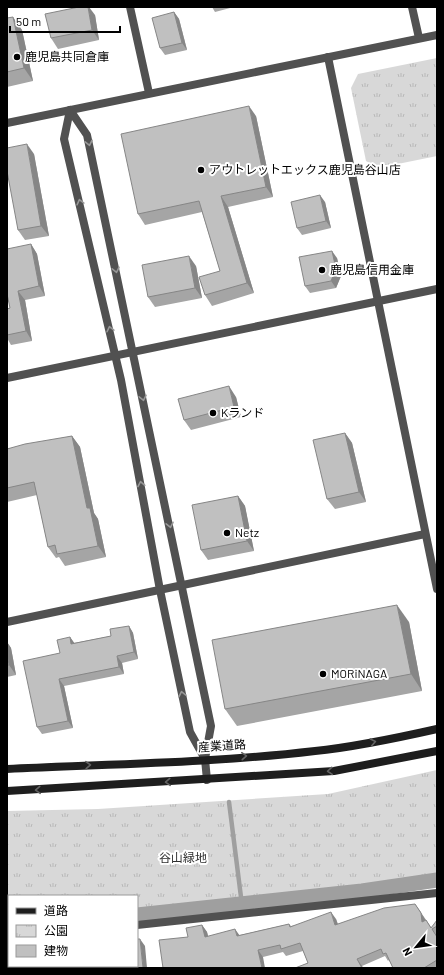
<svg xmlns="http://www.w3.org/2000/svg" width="444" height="975" font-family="Barlow,'Noto Sans JP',sans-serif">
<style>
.park{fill:url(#park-tufts)}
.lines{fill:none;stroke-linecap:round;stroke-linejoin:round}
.stream{stroke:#9f9f9f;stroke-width:4.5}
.canal{stroke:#9f9f9f;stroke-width:15}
.minor{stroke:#515151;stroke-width:8}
.tertiary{stroke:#515151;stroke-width:8}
.secondary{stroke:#1e1e1e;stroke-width:8}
.wall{fill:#a5a5a5}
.shaded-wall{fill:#868686}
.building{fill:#c0c0c0;stroke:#868686}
.oneway{stroke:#979797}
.oneway2{stroke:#626262}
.poi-dot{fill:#000;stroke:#fff;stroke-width:1.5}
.labels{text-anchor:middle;stroke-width:4;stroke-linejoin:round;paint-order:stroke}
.poi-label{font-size:12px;fill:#000;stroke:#fff;text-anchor:start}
.street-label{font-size:12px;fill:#000;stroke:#fff}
.park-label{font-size:12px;fill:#2f2f2f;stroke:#fff}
</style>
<defs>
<pattern id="park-tufts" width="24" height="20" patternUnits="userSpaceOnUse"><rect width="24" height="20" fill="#d8d8d8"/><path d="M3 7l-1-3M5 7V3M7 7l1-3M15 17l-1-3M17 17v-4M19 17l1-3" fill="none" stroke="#b8b8b8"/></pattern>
</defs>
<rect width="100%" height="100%" fill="#fff"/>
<g class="park">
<polygon points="437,58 437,156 378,168 366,161 351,88 358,74"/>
<polygon points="437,770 437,883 362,895 137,918 137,896 9,896 9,925 7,925 7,811 98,809 328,794"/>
</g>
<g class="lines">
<polyline class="stream" points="229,802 242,905"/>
<g class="canal">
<polyline points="137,915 362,891 437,880"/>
<polyline points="7,923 9,922"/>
</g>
<polyline class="minor" points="130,966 130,968"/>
<g class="tertiary">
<polyline points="130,7 149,93"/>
<polyline points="412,7 419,38"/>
<polyline points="328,57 437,589"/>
<polyline points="70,110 87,135 211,726 205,759 207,780"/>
<polyline points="70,110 64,139 121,380 160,590 190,732 205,759"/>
<polyline points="7,123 437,35"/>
<polyline points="7,378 437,289"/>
<polyline points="7,622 425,534"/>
<polyline points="137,925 437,893"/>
<polyline points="7,932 9,932"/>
</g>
<g class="secondary">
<path d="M 7,769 C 109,764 213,763 315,751 C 356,747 397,738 437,729"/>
<polyline points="7,791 334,771 437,751"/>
</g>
</g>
<g class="wall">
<polygon points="212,7 234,7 215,12"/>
<polygon points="174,12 179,19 187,50 165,55 160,48"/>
<polygon points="95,15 99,40 58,49 51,38"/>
<polygon points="7,18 22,30 33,81 7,87"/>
<polygon points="256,116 273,197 228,207 254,293 212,306 205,295 220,271 202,212 145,225 138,214"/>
<polygon points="34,154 49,236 25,240 18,230"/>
<polygon points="325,202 331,228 302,235 297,228"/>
<polygon points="31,244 37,254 45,296 25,300 32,341 11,345 7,338 7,309 10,308"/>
<polygon points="337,258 341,276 336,288 310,293 305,286"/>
<polygon points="196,266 202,298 155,307 148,297"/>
<polygon points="236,397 241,417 191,430 184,420"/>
<polygon points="345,433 352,443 366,502 335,509 327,499"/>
<polygon points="72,436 80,447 94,513 98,519 106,557 65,566 59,557 56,558 48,547 37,495 7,502 7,449"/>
<polygon points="238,496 245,506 254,551 208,560 201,550"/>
<polygon points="409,622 422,691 237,726 225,709"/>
<polygon points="129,626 133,633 138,659 122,663 124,674 64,686 73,728 42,734 37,727 60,653 70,637 74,643 111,636"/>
<polygon points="7,642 11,648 16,675 7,677"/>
<polygon points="415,904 431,927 437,926 437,968 393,968 389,960 388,961 385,956 362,966 363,968 295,968 308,963 303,951 286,956 283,952 263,957 188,937 202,925 207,932 208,936 240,935 289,924 291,926 336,919 338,924"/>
<rect x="20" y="966" width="69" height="2"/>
</g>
<g class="shaded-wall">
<polygon points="88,7 89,7 95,15 99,40 92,30"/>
<polygon points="174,12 179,19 187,50 182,43"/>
<polygon points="13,17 22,30 33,81 24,68"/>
<polygon points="249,106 256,116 273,197 266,187"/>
<polygon points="27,144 34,154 49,236 41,226"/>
<polygon points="320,195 325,202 331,228 326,221"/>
<polygon points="221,196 228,207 254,293 247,283"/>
<polygon points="31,244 37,254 45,296 39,286"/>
<polygon points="332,251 337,258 341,276 336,288 331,281"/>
<polygon points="189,256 196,266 202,298 195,288"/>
<polygon points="18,291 25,300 32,341 26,331"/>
<polygon points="229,386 236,397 241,417 234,407"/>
<polygon points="345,433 352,443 366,502 359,492"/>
<polygon points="72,436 80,447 94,513 98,519 106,557 98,546 87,508"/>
<polygon points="238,496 245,506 254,551 247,541"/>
<polygon points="397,605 409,622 422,691 411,674"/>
<polygon points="129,626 133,633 138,659 134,652"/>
<polygon points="70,637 75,644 71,644"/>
<polygon points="7,642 11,648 16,675 9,665 7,653"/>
<polygon points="117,656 122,663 124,674 119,667"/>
<polygon points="59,679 64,686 73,728 68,721"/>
<polygon points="415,904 420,911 426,921 422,922"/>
<polygon points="331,912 336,919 340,932 335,925"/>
<polygon points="202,925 207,932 210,944 205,937"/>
<polygon points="235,929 240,936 237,936"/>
<polygon points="140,939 145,946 147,968 143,968"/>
<polygon points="258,950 263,957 265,968 262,968"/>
<polygon points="357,959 362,966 363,968 362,968"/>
<rect x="84" y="966" width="5" height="2"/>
</g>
<g class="building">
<polygon points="79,7 88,7 92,30 51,38 45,14"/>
<polygon points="174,12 182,43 160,48 152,18"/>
<polygon points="13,17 24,68 7,72 7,18"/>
<polygon points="249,106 266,187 221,196 247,283 205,295 199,277 220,271 199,201 138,214 121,134"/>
<polygon points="27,144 41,226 18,230 7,171 7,148"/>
<polygon points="320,195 326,221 297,228 291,202"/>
<polygon points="31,244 39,286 18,291 26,331 7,335 7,309 10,308 7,294 7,249"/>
<polygon points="332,251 336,269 331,281 305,286 299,257"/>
<polygon points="189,256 195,288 148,297 142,265"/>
<polygon points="229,386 234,407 184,420 178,399"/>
<polygon points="345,433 359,492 327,499 313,440"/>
<polygon points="72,436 87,508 90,508 98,546 57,554 55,545 48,547 34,482 7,488 7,449 25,444"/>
<polygon points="238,496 247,541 201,550 192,505"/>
<polygon points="397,605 411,674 225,709 212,640"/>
<polygon points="129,626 134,652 117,656 119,667 59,679 68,721 37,727 23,661 60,653 57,640 70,637 71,644 111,636 110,629"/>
<polygon points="7,653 9,665 7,665"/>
<polygon points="415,904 421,913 422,922 426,920 431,928 437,920 437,926 432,929 437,937 437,960 424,968 393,968 386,953 383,954 381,949 357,959 362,968 295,968 308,963 300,943 281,949 280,945 258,950 262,968 163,968 159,940 188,937 186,928 202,925 205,937 235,929 237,936 289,924 290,927 331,912 335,925 384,908"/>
<polygon points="137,939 140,939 143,968 129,968 130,966 137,966"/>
<polygon points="20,966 84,966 84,967 67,967 67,968 20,968"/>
</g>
<defs><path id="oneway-chevron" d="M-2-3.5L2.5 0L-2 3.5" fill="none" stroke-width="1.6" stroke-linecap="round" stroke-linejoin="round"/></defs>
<g class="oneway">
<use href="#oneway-chevron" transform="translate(89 143) rotate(78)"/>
<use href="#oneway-chevron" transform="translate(80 202) rotate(-104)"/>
<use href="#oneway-chevron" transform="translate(116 270) rotate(78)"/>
<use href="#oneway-chevron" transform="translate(110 329) rotate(-103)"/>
<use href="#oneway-chevron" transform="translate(143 398) rotate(78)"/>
<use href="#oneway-chevron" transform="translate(141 484) rotate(-101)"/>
<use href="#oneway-chevron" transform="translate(170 525) rotate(78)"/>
<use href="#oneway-chevron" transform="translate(182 694) rotate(-102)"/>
</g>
<g class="oneway2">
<use href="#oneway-chevron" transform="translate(373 742) rotate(-11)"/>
<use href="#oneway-chevron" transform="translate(244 756) rotate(-4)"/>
<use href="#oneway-chevron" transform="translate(88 765) rotate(-3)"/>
<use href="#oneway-chevron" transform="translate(330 771) rotate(175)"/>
<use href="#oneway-chevron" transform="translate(168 782) rotate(177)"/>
<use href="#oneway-chevron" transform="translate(38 790) rotate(177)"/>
</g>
<g class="poi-dot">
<circle cx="17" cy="57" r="4"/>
<circle cx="201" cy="170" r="4"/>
<circle cx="322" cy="270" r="4"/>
<circle cx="213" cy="413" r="4"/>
<circle cx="227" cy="533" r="4"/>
<circle cx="323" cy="674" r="4"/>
</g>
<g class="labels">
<g class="poi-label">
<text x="25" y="61">鹿児島共同倉庫</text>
<text x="209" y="174">アウトレットエックス鹿児島谷山店</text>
<text x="330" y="274">鹿児島信用金庫</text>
<text x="221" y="417">Kランド</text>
<text x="235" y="537">Netz</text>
<text x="331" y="678">MORiNAGA</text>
</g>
<g class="street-label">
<text transform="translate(222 746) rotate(-4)" y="4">産業道路</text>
</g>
<g class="park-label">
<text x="183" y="862">谷山緑地</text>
</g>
</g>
<rect width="444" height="975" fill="none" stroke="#000000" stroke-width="16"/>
<rect x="8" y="895" width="130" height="72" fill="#ffffff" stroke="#999999"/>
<rect x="16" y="908" width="20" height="6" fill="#1e1e1e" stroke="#999999"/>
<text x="44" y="915" font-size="12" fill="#000000">道路</text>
<rect x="16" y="925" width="20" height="12" fill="url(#park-tufts)" stroke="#999999"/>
<text x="44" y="935" font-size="12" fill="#000000">公園</text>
<rect x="16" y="945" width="20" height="12" fill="#c0c0c0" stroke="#999999"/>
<text x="44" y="955" font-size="12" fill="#000000">建物</text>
<g transform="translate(416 947) rotate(241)" stroke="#ffffff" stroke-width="3" paint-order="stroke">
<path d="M0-3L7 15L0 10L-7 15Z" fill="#000000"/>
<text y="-6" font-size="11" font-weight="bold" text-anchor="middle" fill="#000000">N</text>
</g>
<path d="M10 26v6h110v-6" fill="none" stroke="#000000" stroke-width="2"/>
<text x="16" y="26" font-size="12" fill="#000000" stroke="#ffffff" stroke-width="3" paint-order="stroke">50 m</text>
</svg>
